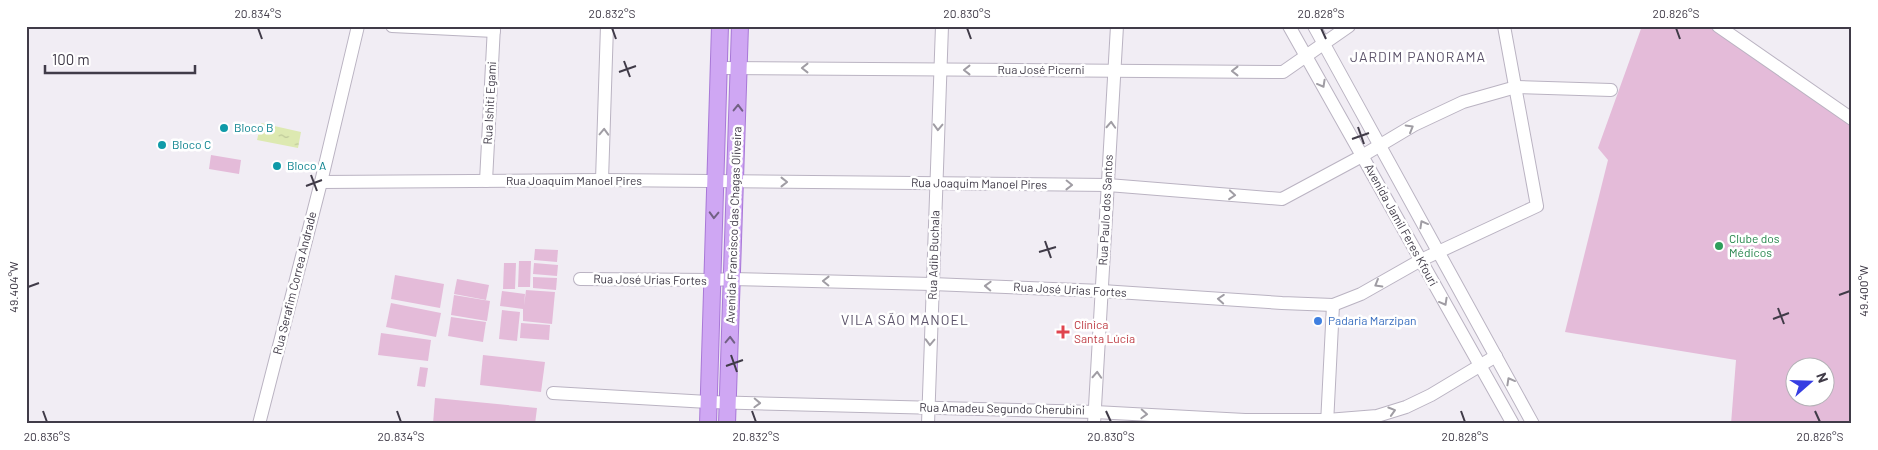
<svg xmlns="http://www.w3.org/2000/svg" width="1878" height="450" font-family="Barlow,sans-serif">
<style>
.pitch{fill:#e4bbd9;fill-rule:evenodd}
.water{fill:url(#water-ripples)}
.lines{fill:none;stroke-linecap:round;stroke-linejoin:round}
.minor-casing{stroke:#bab3c2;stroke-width:14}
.major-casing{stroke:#a878d7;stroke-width:18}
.minor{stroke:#fff;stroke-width:12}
.major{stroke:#cfa7f3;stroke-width:16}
.oneway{stroke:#a09da4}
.oneway2{stroke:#726184}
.ticks{fill:none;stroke:#403b48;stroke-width:2}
.culture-dot{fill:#0f9aa8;stroke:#fff;stroke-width:2}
.leisure-dot{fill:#2e9e5b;stroke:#fff;stroke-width:2}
.shop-dot{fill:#3f7fe0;stroke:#fff;stroke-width:2}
.health-dot{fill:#e0444e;stroke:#fff;stroke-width:2}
.labels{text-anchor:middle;stroke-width:5;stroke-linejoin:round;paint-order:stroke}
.street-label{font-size:12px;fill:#403b48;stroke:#fff}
.culture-label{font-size:12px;fill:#0d838f;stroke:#fff;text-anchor:start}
.leisure-label{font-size:12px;fill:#27864d;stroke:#fff;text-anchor:start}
.shop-label{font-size:12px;fill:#366cbe;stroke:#fff;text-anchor:start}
.health-label{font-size:12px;fill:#be3a42;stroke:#fff;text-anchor:start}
.neighbourhood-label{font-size:14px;letter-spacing:1px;fill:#5c536a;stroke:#fff}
.neatline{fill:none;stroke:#403b48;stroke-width:2}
.ticks-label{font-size:12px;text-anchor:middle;fill:#403b48}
</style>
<defs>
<pattern id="water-ripples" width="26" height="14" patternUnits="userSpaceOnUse" patternTransform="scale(1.25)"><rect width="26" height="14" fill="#dde9b1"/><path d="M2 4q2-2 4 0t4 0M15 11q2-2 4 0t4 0" fill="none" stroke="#bfc99a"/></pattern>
</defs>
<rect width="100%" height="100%" fill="#f1edf4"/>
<g class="pitch">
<path d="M 1642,26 L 1708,26 L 1852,125 L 1852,424 L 1731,424 L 1736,360 L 1565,332 L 1608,160 L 1598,148 ZM 1796,368 L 1826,368 L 1826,398 L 1796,398 Z"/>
<polygon points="211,155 241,160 239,174 209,169"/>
<polygon points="535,249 558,250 557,262 534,260"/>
<polygon points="519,261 531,261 530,287 518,287"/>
<polygon points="504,263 516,263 515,289 503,289"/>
<polygon points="534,263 558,265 557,276 533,274"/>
<polygon points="395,275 444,284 440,308 391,299"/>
<polygon points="533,277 557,278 556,290 533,288"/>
<polygon points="457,279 489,285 486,300 454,294"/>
<polygon points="526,290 555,292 552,324 523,321 523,309 500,306 502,291 525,294 524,306"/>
<polygon points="454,295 490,301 487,321 451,315"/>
<polygon points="391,303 441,313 436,337 386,327"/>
<polygon points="502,310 520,312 517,341 499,339"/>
<polygon points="451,317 486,322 483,342 448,336"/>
<polygon points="521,323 550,325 549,340 520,338"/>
<polygon points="381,333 431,340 428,361 378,355"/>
<polygon points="483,355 545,362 541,392 480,385"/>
<polygon points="420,367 428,368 425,387 417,386"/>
<polygon points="435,398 537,408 535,424 433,424"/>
</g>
<polygon class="water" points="261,123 301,132 298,148 257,140"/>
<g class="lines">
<g class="minor-casing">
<g id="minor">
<polyline points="392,26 494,31"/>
<polyline points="1289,26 1513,424"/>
<polyline points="1314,26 1533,424"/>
<polyline points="1718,26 1852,119"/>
<polyline points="719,68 1283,72 1349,26"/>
<polyline points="602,180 607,26"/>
<polyline points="486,181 494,26"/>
<polyline points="321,182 602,180 1108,185 1282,199 1362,156 1414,125 1463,102 1516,87 1611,90"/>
<polyline points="580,279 712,280 732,279 932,284 1102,291 1282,303 1333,305 1361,294 1421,260 1537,206 1504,26"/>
<polyline points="553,393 708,402 1095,412 1245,420 1327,420 1377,416 1406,407 1431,395 1496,356"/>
<polyline points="259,424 321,182 358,26"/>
<polyline points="928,424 942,26"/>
<polyline points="1094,424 1117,26"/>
<polyline points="1327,424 1333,305"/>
</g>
</g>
<g class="major-casing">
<g id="major">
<polyline points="708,424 720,26"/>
<polyline points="727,424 740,26"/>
</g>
</g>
<use href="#minor" class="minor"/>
<use href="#major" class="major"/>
</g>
<defs><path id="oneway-chevron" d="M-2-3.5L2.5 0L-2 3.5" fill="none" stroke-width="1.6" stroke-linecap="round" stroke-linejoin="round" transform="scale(1.25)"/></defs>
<g class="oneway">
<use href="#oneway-chevron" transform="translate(805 68) rotate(-180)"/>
<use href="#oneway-chevron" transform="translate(967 70) rotate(-180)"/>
<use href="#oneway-chevron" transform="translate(1235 71) rotate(-180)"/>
<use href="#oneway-chevron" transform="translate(1322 84) rotate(61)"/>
<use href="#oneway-chevron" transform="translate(1111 125) rotate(-87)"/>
<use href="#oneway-chevron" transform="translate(938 127) rotate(92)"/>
<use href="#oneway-chevron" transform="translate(1410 128) rotate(-30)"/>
<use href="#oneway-chevron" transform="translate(604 132) rotate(-88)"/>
<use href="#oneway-chevron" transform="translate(784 182)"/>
<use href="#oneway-chevron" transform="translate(1069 185) rotate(1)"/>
<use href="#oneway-chevron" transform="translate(1232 195) rotate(5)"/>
<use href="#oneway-chevron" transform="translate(1423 224) rotate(-119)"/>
<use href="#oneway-chevron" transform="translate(826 281) rotate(-179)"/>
<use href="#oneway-chevron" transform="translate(1378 284) rotate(150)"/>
<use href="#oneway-chevron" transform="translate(988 286) rotate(-178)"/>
<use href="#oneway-chevron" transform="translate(1221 299) rotate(-176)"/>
<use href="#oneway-chevron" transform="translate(1444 302) rotate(61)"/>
<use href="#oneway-chevron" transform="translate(930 342) rotate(92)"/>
<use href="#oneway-chevron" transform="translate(1097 375) rotate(-87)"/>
<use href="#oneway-chevron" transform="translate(1510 381) rotate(-119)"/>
<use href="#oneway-chevron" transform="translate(757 403) rotate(2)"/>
<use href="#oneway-chevron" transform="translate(1392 411) rotate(-17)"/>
<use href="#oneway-chevron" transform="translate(1144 414) rotate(3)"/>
</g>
<g class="oneway2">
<use href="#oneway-chevron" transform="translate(738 108) rotate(-89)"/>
<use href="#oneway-chevron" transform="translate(714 215) rotate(92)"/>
<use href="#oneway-chevron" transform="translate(730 340) rotate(-88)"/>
</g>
<path class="ticks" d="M 258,28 L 262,39M 612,28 L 616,39M 967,28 L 971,39M 1321,28 L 1326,39M 1676,28 L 1680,39M 624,61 L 630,77M 619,72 L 636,66M 1358,127 L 1364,144M 1352,139 L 1369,133M 311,175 L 317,191M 306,186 L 322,180M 1045,241 L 1051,258M 1039,252 L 1056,247M 28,287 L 39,283M 1839,295 L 1850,291M 1778,308 L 1784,324M 1773,319 L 1789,313M 731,355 L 737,372M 726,366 L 743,360M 43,411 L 47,422M 397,411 L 401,422M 752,411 L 756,422M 1106,411 L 1111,422M 1461,411 L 1465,422M 1815,411 L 1820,422"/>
<g class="culture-dot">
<circle cx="224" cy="128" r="5"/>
<circle cx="162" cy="145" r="5"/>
<circle cx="277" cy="166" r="5"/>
</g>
<circle class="leisure-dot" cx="1719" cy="246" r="5"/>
<circle class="shop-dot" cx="1318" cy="321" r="5"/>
<path class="health-dot" d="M1060.5 324.5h5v5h5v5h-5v5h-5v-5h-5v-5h5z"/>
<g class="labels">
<g class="street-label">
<text x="1041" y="74">Rua José Picerni</text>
<text transform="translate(490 103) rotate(-87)" y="4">Rua Ishiti Egami</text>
<text x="574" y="185">Rua Joaquim Manoel Pires</text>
<text transform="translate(979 184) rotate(1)" y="4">Rua Joaquim Manoel Pires</text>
<text transform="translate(1106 210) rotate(-87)" y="4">Rua Paulo dos Santos</text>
<text transform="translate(734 225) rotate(-88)" y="4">Avenida Francisco das Chagas Oliveira</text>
<text transform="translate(1401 225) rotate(61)" y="4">Avenida Jamil Feres Kfouri</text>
<text transform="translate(934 255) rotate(-88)" y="4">Rua Adib Buchala</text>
<text transform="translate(650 280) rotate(1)" y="4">Rua José Urias Fortes</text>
<text transform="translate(295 283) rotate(-76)" y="4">Rua Serafim Correa Andrade</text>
<text transform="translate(1070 290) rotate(3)" y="4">Rua José Urias Fortes</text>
<text transform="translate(1002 409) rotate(1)" y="4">Rua Amadeu Segundo Cherubini</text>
</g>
<g class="culture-label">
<text x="234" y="132">Bloco B</text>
<text x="172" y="149">Bloco C</text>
<text x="287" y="170">Bloco A</text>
</g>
<g class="leisure-label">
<text x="1729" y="243">Clube dos<tspan x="1729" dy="14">Médicos</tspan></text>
</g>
<g class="shop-label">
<text x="1328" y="325">Padaria Marzipan</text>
</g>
<g class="health-label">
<text x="1074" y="329">Clínica<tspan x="1074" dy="14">Santa Lúcia</tspan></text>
</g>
<g class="neighbourhood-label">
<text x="1418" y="62">JARDIM PANORAMA</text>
<text x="905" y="325">VILA SÃO MANOEL</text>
</g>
</g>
<rect width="1878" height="450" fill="none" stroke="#ffffff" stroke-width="55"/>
<g transform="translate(1810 382) rotate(70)"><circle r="24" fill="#ffffff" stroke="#b3b1b6"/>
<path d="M0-4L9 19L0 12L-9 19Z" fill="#363de2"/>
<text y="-8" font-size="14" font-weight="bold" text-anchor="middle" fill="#403b48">N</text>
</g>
<path d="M45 65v8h150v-8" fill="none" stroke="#403b48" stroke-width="2.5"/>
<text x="52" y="65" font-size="15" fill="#403b48" stroke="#ffffff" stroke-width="4" paint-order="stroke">100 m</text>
<rect x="28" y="28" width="1822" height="394" class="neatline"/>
<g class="ticks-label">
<text x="258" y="18">20.834°S</text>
<text x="612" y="18">20.832°S</text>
<text x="967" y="18">20.830°S</text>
<text x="1321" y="18">20.828°S</text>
<text x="1676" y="18">20.826°S</text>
<text transform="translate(14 287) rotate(-90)" y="4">49.404°W</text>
<text transform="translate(1864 291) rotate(-90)" y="4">49.400°W</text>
<text x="47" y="441">20.836°S</text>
<text x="401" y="441">20.834°S</text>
<text x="756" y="441">20.832°S</text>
<text x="1111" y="441">20.830°S</text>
<text x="1465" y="441">20.828°S</text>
<text x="1820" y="441">20.826°S</text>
</g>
</svg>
